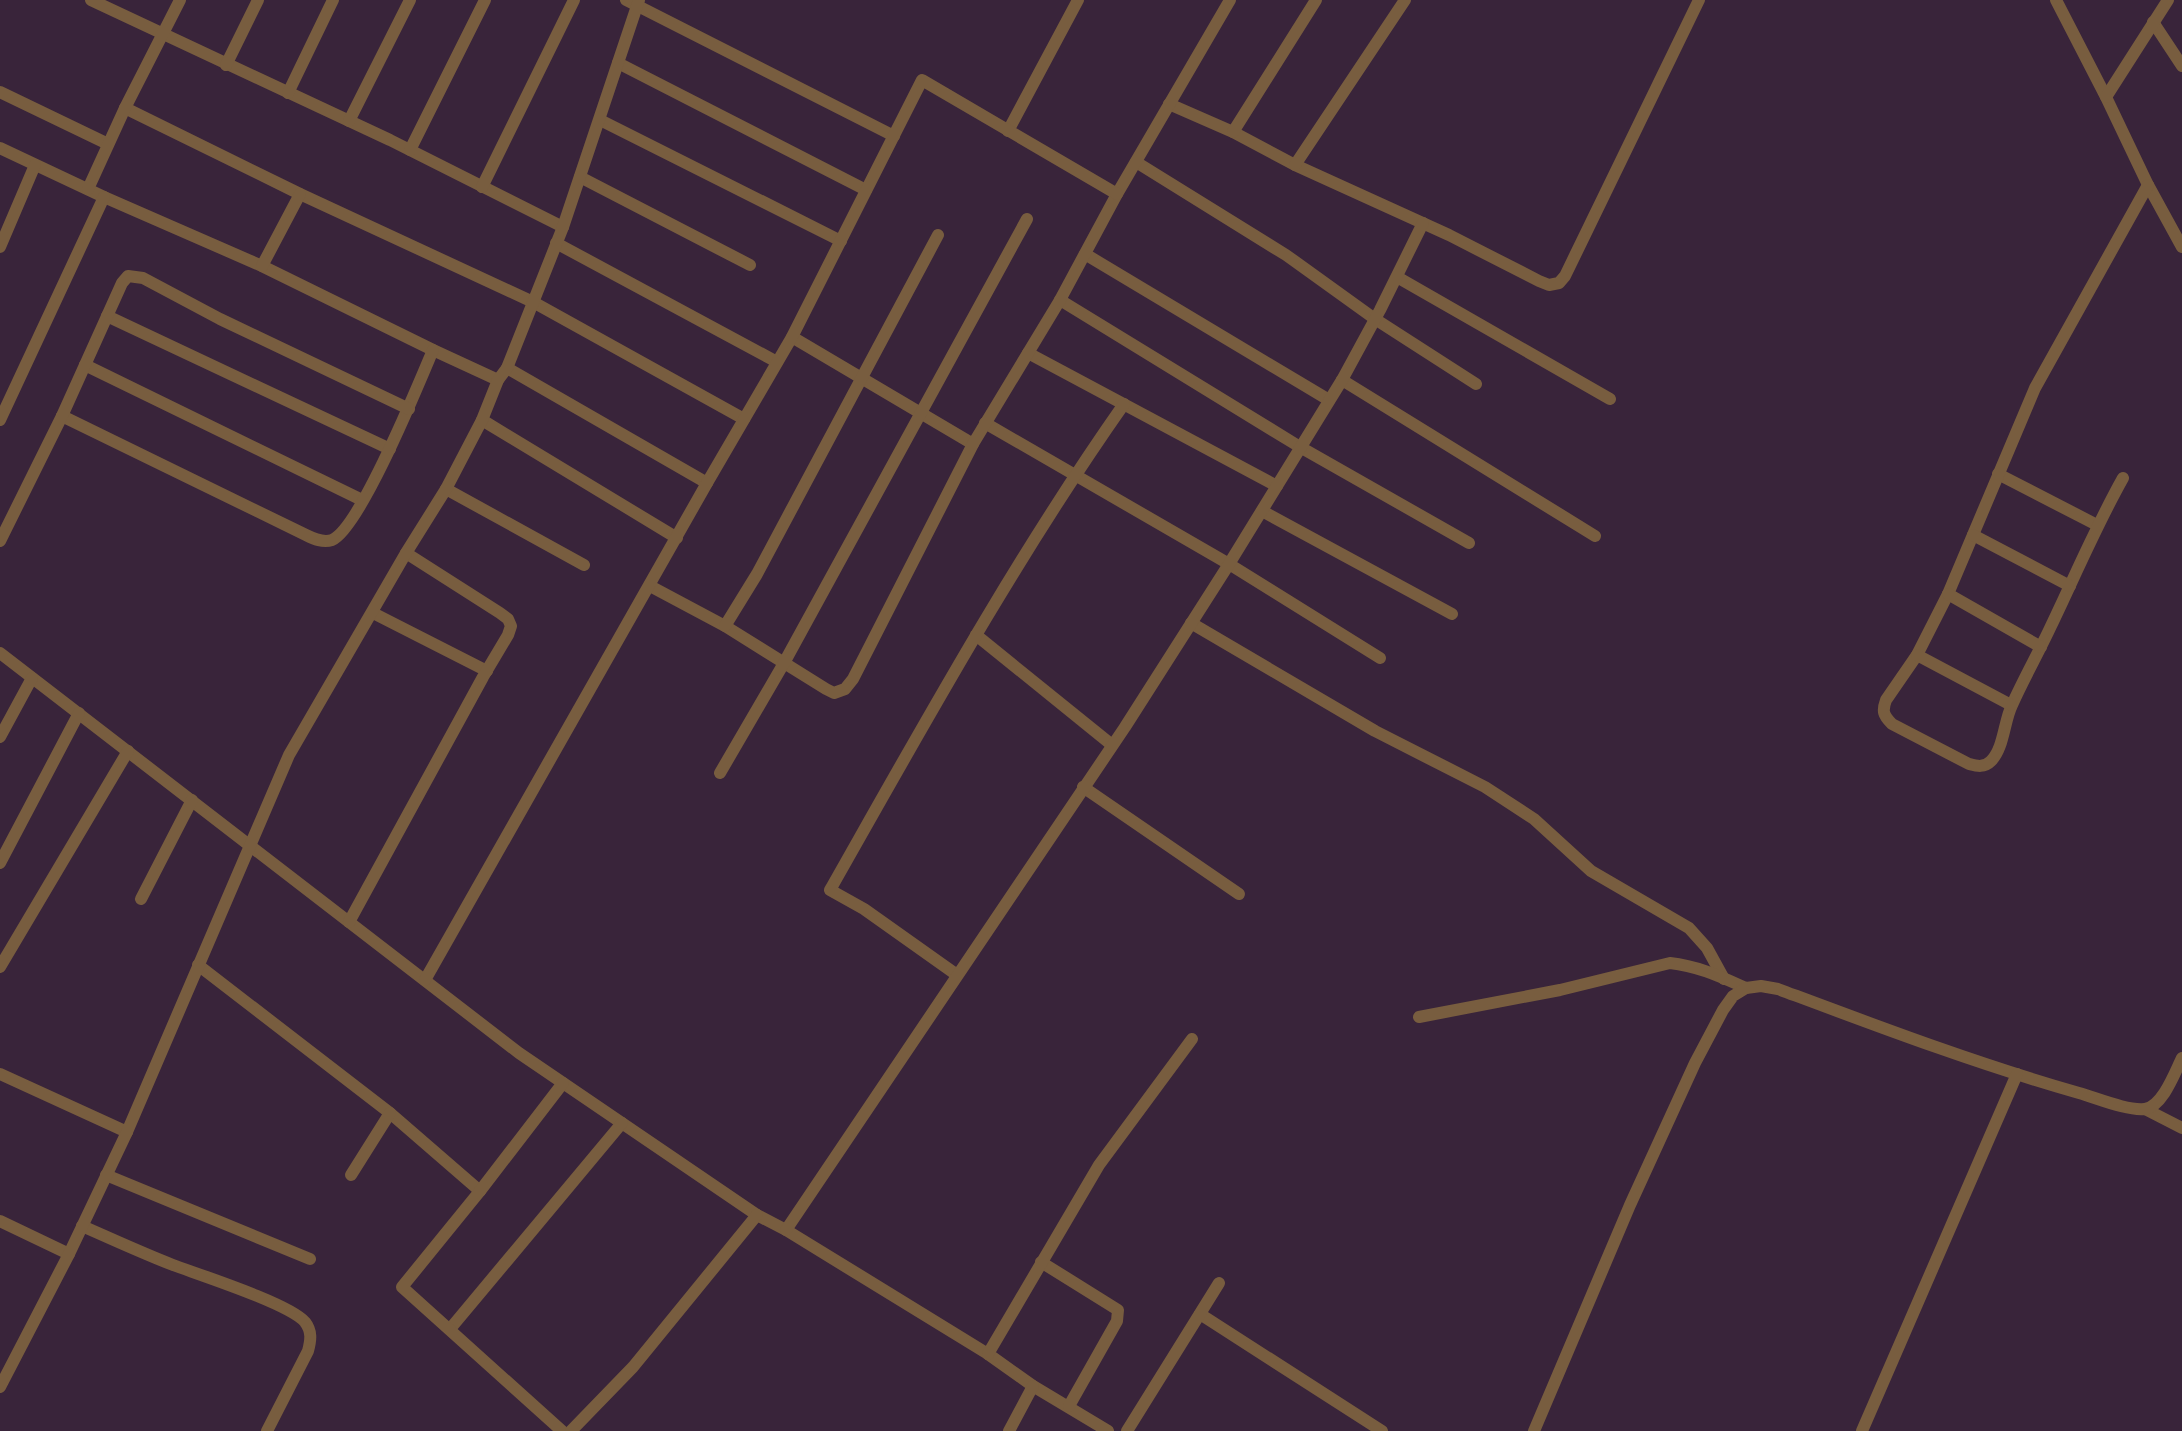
<svg xmlns="http://www.w3.org/2000/svg" width="2182" height="1431" font-family="Cabin,sans-serif">
<style>
.lines{fill:none;stroke-linecap:round;stroke-linejoin:round}
.minor{stroke:#785d3f;stroke-width:12}
</style>
<rect width="100%" height="100%" fill="#39243a"/>
<g class="lines">
<g class="minor">
<polyline points="91,0 390,140 563,227"/>
<polyline points="626,0 894,136"/>
<polyline points="2056,0 2106,97 2148,185 2182,247"/>
<polyline points="2153,22 2182,66"/>
<polyline points="618,63 866,190"/>
<polyline points="226,65 258,0"/>
<polyline points="0,92 108,144"/>
<polyline points="288,93 333,0"/>
<polyline points="2106,97 2168,0"/>
<polyline points="1169,104 1233,132 1295,165 1449,235 1539,281 1549,285 1559,283 1565,276 1699,0"/>
<polyline points="125,108 300,194 533,302 744,419"/>
<polyline points="600,120 841,241"/>
<polyline points="349,121 410,0"/>
<polyline points="1008,131 1078,0"/>
<polyline points="1233,132 1316,0"/>
<polyline points="0,148 104,197 262,266 433,350 498,380"/>
<polyline points="410,150 485,0"/>
<polyline points="1136,162 1286,255 1375,319 1476,384"/>
<polyline points="1295,165 1405,0"/>
<polyline points="580,177 750,265"/>
<polyline points="482,187 574,0"/>
<polyline points="88,189 125,108 180,0"/>
<polyline points="556,243 777,362"/>
<polyline points="0,247 35,165"/>
<polyline points="1085,254 1329,400"/>
<polyline points="262,266 300,194"/>
<polyline points="1397,277 1610,399"/>
<polyline points="1060,300 1300,447 1469,543"/>
<polyline points="107,316 390,449"/>
<polyline points="792,337 973,444"/>
<polyline points="1028,353 1277,486"/>
<polyline points="85,365 362,500"/>
<polyline points="507,368 707,483"/>
<polyline points="1342,380 1595,536"/>
<path d="M 62,416 L 306,535 C 314,539 323,543 332,540 C 360,528 419,383 433,350"/>
<polyline points="0,420 104,197"/>
<polyline points="482,420 677,538"/>
<polyline points="985,423 1229,564 1380,658"/>
<polyline points="1998,474 2097,525"/>
<path d="M 2123,478 C 2096,526 2075,576 2051,626 C 2039,652 2024,678 2012,705 C 2004,721 2004,748 1991,761 C 1984,768 1977,766 1969,764 L 1892,724 C 1883,715 1882,711 1886,700 L 1917,655 L 1948,594 L 2035,388 L 2148,185"/>
<polyline points="446,489 584,565"/>
<polyline points="1262,511 1452,614"/>
<polyline points="1973,535 2070,586"/>
<polyline points="0,541 62,416 122,283 128,276 143,278 220,319 409,409"/>
<polyline points="650,586 725,626 826,689 834,693 845,689 853,679 973,444 1060,300 1117,194 1230,0"/>
<polyline points="1948,594 2041,647"/>
<polyline points="373,613 487,671"/>
<polyline points="1191,623 1375,731 1485,787 1534,819 1591,871 1689,928 1707,948 1724,979"/>
<polyline points="725,626 757,574 938,235"/>
<polyline points="976,635 1112,745"/>
<polyline points="0,653 519,1053 757,1215 786,1230 988,1354 1033,1386 1108,1431"/>
<polyline points="1917,655 2011,705"/>
<polyline points="0,737 32,678"/>
<polyline points="720,773 784,663 1027,219"/>
<polyline points="1083,787 1239,894"/>
<polyline points="0,863 79,713"/>
<polyline points="141,899 192,800"/>
<polyline points="349,922 483,677 508,635 511,626 508,619 500,613 406,553"/>
<polyline points="198,965 390,1113 480,1191"/>
<polyline points="0,967 128,751"/>
<path d="M 957,975 L 864,909 L 830,890 C 923,726 1015,559 1124,404"/>
<polyline points="425,980 707,483 792,337 922,80 1117,194"/>
<path d="M 1419,1017 L 1560,990 L 1670,963 C 1698,966 1721,977 1746,988"/>
<polyline points="0,1074 127,1132"/>
<polyline points="2145,1109 2182,1128"/>
<polyline points="106,1175 310,1259"/>
<polyline points="351,1175 390,1113"/>
<polyline points="0,1221 69,1254"/>
<path d="M 82,1226 C 112,1239 142,1253 173,1265 C 200,1275 290,1304 305,1322 C 312,1331 311,1340 308,1351 L 267,1431"/>
<polyline points="786,1230 1125,727 1229,564 1342,380 1380,310 1423,223"/>
<polyline points="1041,1262 1118,1310 1117,1321 1069,1406"/>
<polyline points="1200,1314 1382,1431"/>
<polyline points="450,1329 622,1123"/>
<polyline points="988,1354 1099,1165 1192,1039"/>
<polyline points="0,1387 69,1254 127,1132 289,755 406,553 446,489 482,420 498,380 507,368 563,227 639,0"/>
<polyline points="562,1431 402,1287 480,1191 563,1083"/>
<polyline points="571,1431 633,1367 757,1215"/>
<polyline points="1009,1431 1033,1386"/>
<polyline points="1127,1431 1219,1283"/>
<path d="M 1534,1431 L 1630,1205 L 1695,1063 L 1723,1010 L 1733,996 L 1746,988 L 1761,986 L 1778,989 C 1877,1026 1977,1064 2079,1093 C 2097,1098 2127,1111 2145,1109 C 2163,1106 2175,1072 2182,1058"/>
<polyline points="1862,1431 2017,1074"/>
</g>
</g>
</svg>
